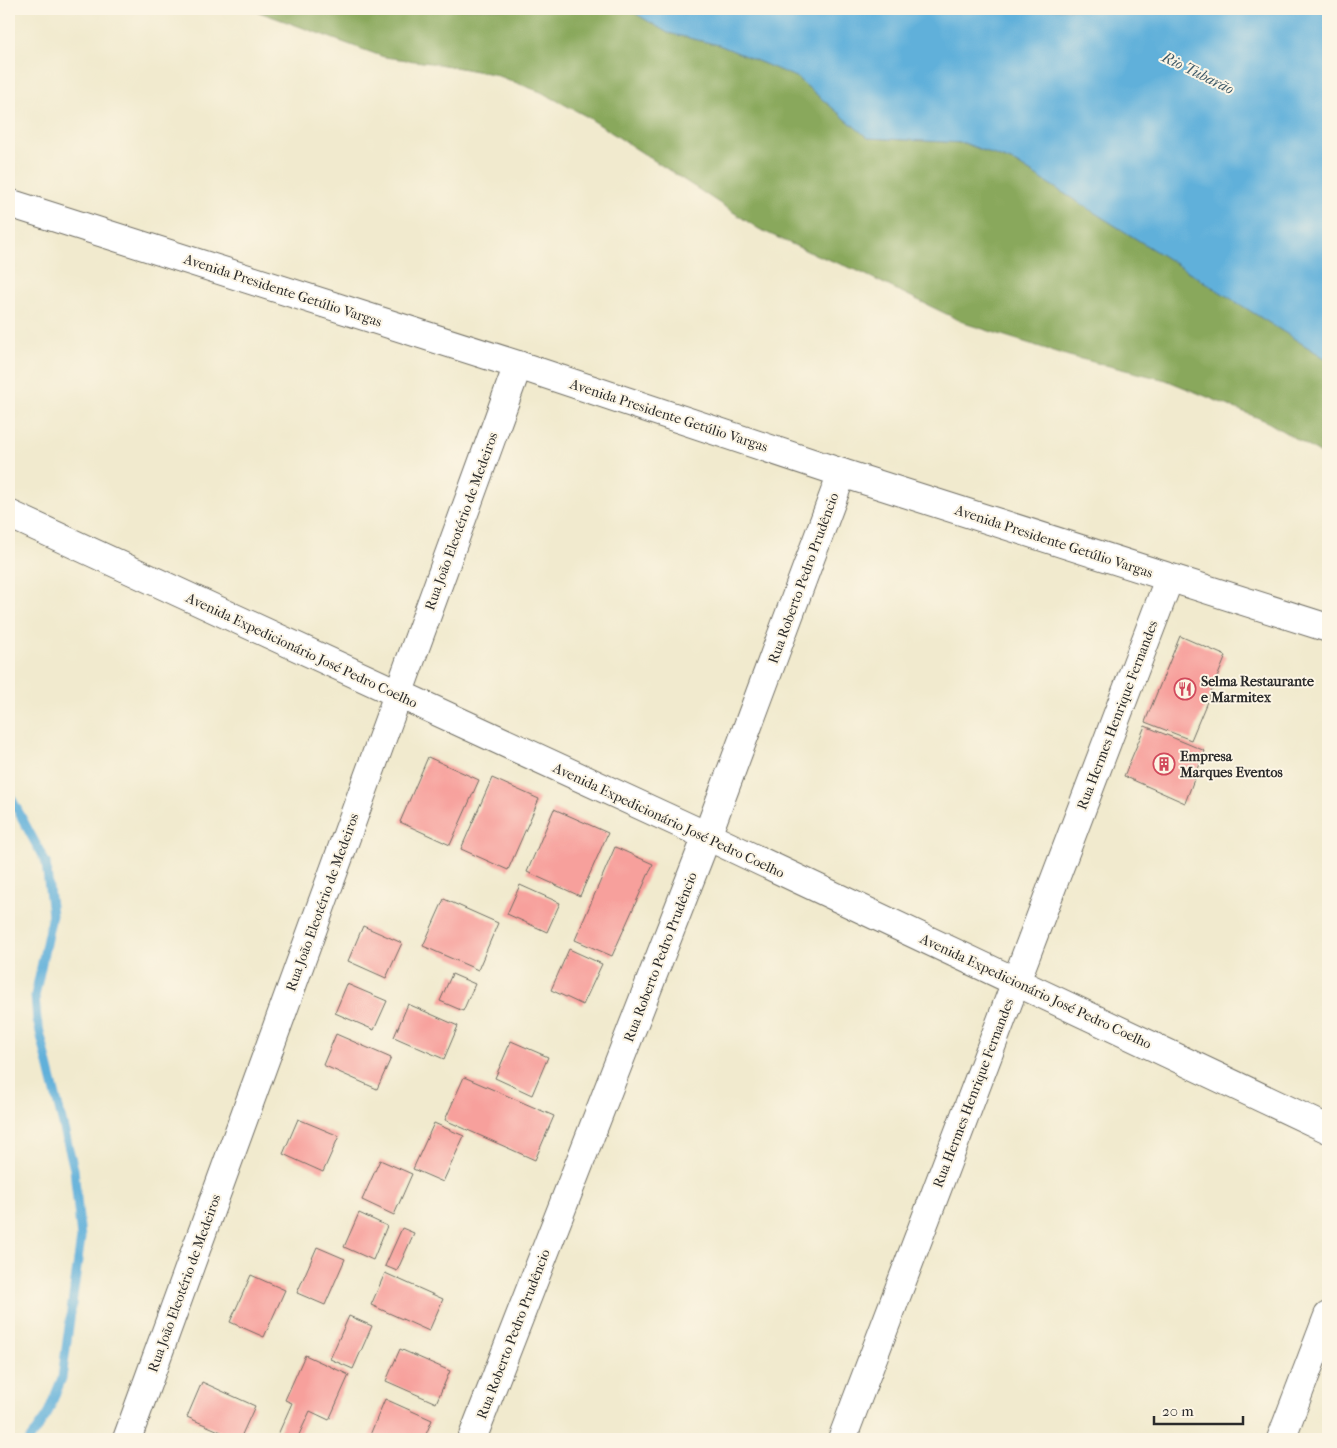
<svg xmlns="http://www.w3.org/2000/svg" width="1337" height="1448" font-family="'IM FELL French Canon',serif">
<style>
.forest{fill:#89a85b;stroke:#5a6a43}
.water{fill:#60b0da;stroke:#466e82}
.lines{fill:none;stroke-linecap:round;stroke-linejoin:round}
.stream{stroke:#60b0da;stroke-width:9}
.building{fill:#f7a09c}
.minor-casing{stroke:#706e64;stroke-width:30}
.major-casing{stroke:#706e64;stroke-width:30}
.minor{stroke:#fff;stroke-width:28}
.major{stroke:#fff;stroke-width:28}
.labels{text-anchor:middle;stroke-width:4;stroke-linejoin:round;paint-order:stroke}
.street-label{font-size:14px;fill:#2b2b2b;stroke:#fcf5e5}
.poi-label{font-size:14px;font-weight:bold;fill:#2b2b2b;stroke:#fcf5e5;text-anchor:start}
.water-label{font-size:15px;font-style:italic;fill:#3e5a68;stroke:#fcf5e5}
</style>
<rect width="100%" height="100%" fill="#fcf5e5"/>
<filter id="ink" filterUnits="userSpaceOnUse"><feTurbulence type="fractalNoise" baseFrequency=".02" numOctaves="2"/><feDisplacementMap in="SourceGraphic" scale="10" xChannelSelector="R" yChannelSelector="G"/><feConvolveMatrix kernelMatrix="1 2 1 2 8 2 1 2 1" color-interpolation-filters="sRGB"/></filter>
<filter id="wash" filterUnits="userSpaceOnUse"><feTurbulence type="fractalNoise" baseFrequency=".0096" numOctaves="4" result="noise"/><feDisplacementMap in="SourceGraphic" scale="20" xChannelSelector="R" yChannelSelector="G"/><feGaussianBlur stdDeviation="1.12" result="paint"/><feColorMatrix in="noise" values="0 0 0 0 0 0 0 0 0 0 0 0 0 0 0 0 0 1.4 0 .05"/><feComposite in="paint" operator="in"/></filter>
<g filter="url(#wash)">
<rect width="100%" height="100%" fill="#f1eace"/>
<polygon class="forest" points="251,9 628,9 668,33 719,45 796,77 868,138 964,143 1016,163 1328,360 1328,458 1266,421 1166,380 1069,356 967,324 856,270 809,252 759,229 586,116 541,92 493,74 438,64 384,57"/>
<polygon class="water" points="628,9 1328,9 1328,360 1016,163 964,143 868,138 796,77 719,45 668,33"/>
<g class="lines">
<polyline class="stream" points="9,794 46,863 52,915 35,996 37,1020 74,1169 81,1238 62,1378 47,1415 30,1439"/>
</g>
<g id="blocks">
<g class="building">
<polygon points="1180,636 1226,656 1191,740 1145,722"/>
<polygon points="1145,726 1205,751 1185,803 1124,776"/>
<polygon points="428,757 479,780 450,845 400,822"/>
<polygon points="492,778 539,799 508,870 461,849"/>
<polygon points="554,809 608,833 580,896 527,872"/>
<polygon points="615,847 653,864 612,956 575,940"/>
<polygon points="520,885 560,903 547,932 507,914"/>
<polygon points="444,899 498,923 478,970 423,946"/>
<polygon points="363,926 402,943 386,978 348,961"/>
<polygon points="569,949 602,964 583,1005 551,990"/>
<polygon points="452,974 475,984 463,1011 440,1001"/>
<polygon points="347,984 387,1001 374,1030 335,1013"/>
<polygon points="408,1004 458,1026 444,1059 394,1037"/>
<polygon points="336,1034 391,1058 377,1089 323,1065"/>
<polygon points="511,1041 548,1057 532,1095 495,1078"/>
<polygon points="464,1077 554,1116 535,1160 445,1120"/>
<polygon points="298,1119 339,1136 323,1172 283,1154"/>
<polygon points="434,1123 464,1136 443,1182 413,1169"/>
<polygon points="380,1160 412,1174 394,1215 362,1200"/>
<polygon points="359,1213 387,1226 373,1260 344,1247"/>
<polygon points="402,1228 414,1233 397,1271 385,1266"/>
<polygon points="317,1247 345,1259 325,1305 297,1293"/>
<polygon points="385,1273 443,1299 429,1331 371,1305"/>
<polygon points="251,1275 285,1290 264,1337 230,1322"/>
<polygon points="349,1316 372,1326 353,1369 330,1359"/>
<polygon points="400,1349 450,1371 436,1403 386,1381"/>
<polygon points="305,1355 349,1375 329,1420 310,1411 297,1439 276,1439 292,1403 285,1400"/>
<polygon points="202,1382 255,1406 240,1439 237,1439 187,1417"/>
<polygon points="385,1399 432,1420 424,1439 379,1439 370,1435"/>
</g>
</g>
</g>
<g filter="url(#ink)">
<use href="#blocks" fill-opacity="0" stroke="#706e64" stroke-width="1"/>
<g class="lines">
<g class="minor-casing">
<g id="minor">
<polyline points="9,514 707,836 1328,1129"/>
<polyline points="127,1439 518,365"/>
<polyline points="472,1439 707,836 842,473"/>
<polyline points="842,1439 1169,579"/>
<polyline points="1281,1439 1328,1316"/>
</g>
</g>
<g class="major-casing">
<polyline id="major" points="9,203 518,365 842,473 1328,628"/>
</g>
<use href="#minor" class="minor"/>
<use href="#major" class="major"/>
</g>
</g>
<defs>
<g id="restaurant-ring" transform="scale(1.125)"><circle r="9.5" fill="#fcf5e5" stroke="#d1495b" stroke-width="1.5"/><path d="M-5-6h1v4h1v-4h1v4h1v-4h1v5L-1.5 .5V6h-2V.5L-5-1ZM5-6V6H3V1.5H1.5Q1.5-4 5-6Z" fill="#d1495b"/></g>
<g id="building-ring" transform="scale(1.125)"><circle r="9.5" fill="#fcf5e5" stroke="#d1495b" stroke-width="1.5"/><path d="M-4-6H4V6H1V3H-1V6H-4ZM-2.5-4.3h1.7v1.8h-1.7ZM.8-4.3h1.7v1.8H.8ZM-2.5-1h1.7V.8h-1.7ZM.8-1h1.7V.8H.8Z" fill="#d1495b"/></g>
</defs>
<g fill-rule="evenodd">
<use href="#restaurant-ring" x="1185" y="689"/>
<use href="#building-ring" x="1164" y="764"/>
</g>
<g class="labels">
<g class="street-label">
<text transform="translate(283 290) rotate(18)" y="5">Avenida Presidente Getúlio Vargas</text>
<text transform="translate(669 415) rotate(18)" y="5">Avenida Presidente Getúlio Vargas</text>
<text transform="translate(461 521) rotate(-70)" y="5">Rua João Eleotério de Medeiros</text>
<text transform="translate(1054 541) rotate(18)" y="5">Avenida Presidente Getúlio Vargas</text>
<text transform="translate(803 578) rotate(-70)" y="5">Rua Roberto Pedro Prudêncio</text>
<text transform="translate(302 650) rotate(25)" y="5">Avenida Expedicionário José Pedro Coelho</text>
<text transform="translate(1117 715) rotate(-69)" y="5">Rua Hermes Henrique Fernandes</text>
<text transform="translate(669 820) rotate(25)" y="5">Avenida Expedicionário José Pedro Coelho</text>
<text transform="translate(322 902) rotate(-70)" y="5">Rua João Eleotério de Medeiros</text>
<text transform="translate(660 957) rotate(-69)" y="5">Rua Roberto Pedro Prudêncio</text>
<text transform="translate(1036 991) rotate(25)" y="5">Avenida Expedicionário José Pedro Coelho</text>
<text transform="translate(973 1093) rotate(-69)" y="5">Rua Hermes Henrique Fernandes</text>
<text transform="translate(184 1283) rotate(-70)" y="5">Rua João Eleotério de Medeiros</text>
<text transform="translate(513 1334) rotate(-69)" y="5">Rua Roberto Pedro Prudêncio</text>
</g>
<g class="poi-label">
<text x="1201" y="686">Selma Restaurante<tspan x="1201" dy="16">e Marmitex</tspan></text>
<text x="1180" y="761">Empresa<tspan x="1180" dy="16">Marques Eventos</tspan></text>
</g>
<g class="water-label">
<text transform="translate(1198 73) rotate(26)" y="5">Rio Tubarão</text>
</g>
</g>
<rect width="1337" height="1448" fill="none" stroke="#fcf5e5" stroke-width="30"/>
<path d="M1154 1416v8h89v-8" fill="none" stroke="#2b2b2b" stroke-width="2.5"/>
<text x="1162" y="1416" font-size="15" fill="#2b2b2b" stroke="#fcf5e5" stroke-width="4" paint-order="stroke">20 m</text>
</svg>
